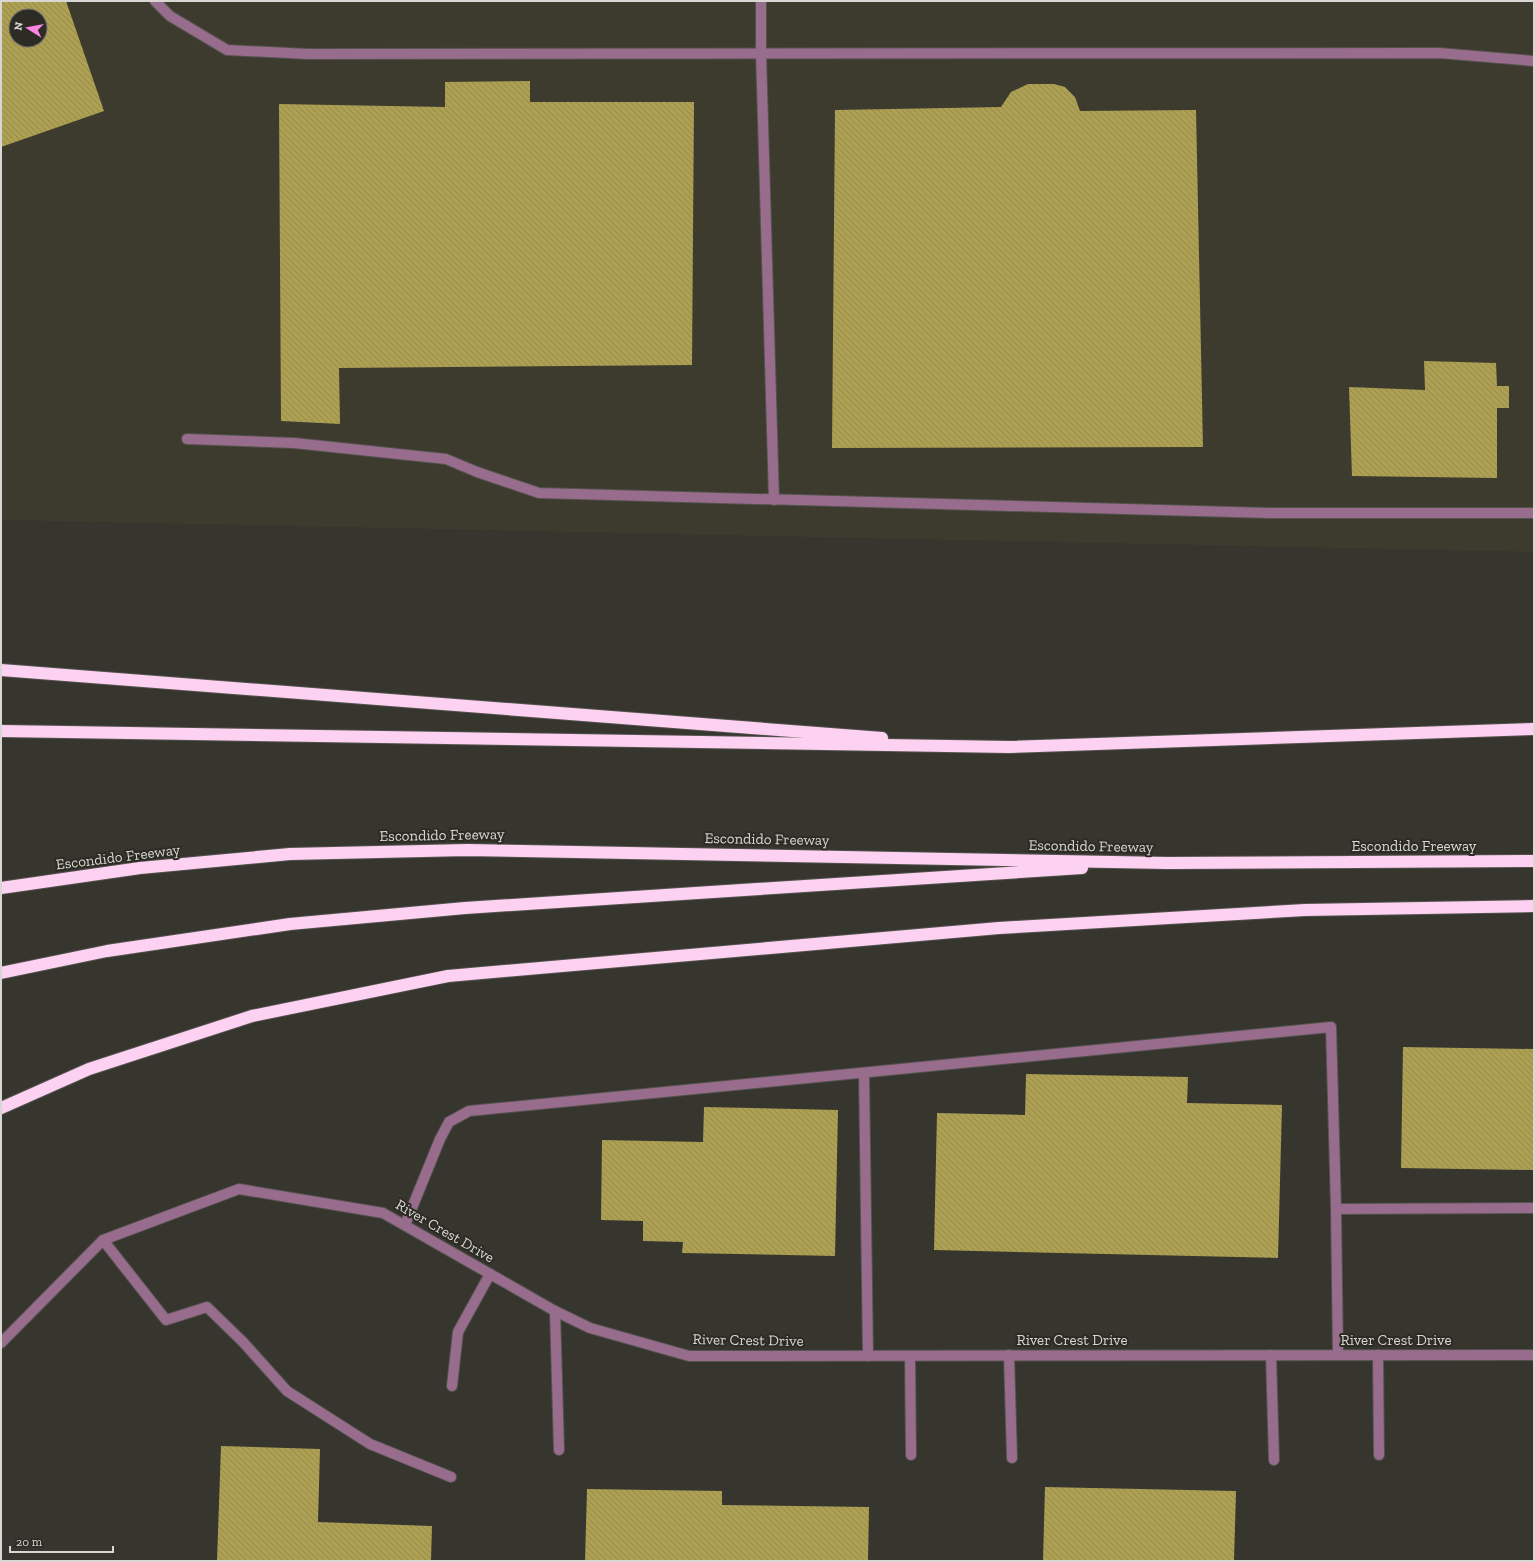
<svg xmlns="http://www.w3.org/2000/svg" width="1535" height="1562" font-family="'Zilla Slab',serif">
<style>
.built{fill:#3d3b2d;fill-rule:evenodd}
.building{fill:url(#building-back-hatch);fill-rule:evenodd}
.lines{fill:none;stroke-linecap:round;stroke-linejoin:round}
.minor-casing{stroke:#53524c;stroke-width:12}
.highway-casing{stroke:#53524c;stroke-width:14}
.minor{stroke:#986c8d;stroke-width:10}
.highway{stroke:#fcd1f1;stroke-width:12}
.labels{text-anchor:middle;stroke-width:4;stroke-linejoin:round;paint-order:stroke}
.street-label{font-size:15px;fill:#d8d7d3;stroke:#2c2b24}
</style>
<defs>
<pattern id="building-back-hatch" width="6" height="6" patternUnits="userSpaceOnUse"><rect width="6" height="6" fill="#aea053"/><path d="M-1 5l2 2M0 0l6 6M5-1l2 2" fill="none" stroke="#93884e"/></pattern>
</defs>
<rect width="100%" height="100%" fill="#36352e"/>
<path class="built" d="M 1,1 L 1534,1 L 1534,552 L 1,520 ZM 16,16 L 40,16 L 40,40 L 16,40 Z"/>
<g class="building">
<path d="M 1,1 L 66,1 L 104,111 L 1,147 ZM 16,16 L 40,16 L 40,40 L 16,40 Z"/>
<polygon points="530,81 530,102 694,102 692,365 339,368 340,424 281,421 279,104 445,107 445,82"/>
<polygon points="1028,84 1054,84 1065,87 1075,97 1080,111 1196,110 1203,447 832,448 835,110 1001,107 1011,92"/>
<polygon points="1424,361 1496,363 1497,386 1509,386 1509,408 1497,408 1497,478 1352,476 1349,387 1425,390"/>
<polygon points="1403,1047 1534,1049 1534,1170 1401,1168"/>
<polygon points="1026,1074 1188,1077 1187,1103 1282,1105 1278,1258 934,1250 937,1113 1025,1115"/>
<polygon points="704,1107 838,1110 835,1256 682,1253 683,1242 643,1241 643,1221 601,1220 602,1140 703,1142"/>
<polygon points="221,1446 320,1449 318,1522 432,1526 431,1561 217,1561"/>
<polygon points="1045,1487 1236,1491 1234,1561 1043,1561"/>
<polygon points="587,1489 722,1491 722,1505 869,1507 868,1561 585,1561"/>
</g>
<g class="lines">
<g class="minor-casing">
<g id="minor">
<polyline points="155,1 170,16 227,50 308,54 1439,53 1534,61"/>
<polyline points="761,1 761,53 774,500"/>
<polyline points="187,439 294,443 446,459 477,472 539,493 1269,513 1534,513"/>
<polyline points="864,1073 868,1356"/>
<polyline points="1336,1209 1534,1208"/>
<polyline points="405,1225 440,1139 449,1122 469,1111 1331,1027 1336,1209 1338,1355"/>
<polyline points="103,1240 166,1320 207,1307 243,1342 287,1391 370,1444 451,1477"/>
<polyline points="555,1311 559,1450"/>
<polyline points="1,1343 103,1240 239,1189 383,1213 555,1311 590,1328 689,1356 1534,1355"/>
<polyline points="1009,1355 1012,1458"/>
<polyline points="1271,1355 1274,1460"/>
<polyline points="1378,1355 1379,1455"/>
<polyline points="910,1356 911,1455"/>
<polyline points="452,1386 458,1332 490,1274"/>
</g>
</g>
<g class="highway-casing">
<g id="highway">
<polyline points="1,670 882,738"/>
<polyline points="1,731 1009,747 1534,729"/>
<polyline points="1,888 140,868 290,854 467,850 1167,863 1534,861"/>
<polyline points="1,973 107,951 290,924 465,908 1082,868"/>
<polyline points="1,1108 89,1069 252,1016 448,976 999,928 1305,910 1534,906"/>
</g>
</g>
<use href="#minor" class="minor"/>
<use href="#highway" class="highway"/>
</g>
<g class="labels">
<g class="street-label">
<text transform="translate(442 835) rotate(-1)" y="5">Escondido Freeway</text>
<text transform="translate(767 839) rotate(1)" y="5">Escondido Freeway</text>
<text transform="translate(1091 846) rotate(1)" y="5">Escondido Freeway</text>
<text x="1414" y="851">Escondido Freeway</text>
<text transform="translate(118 857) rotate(-7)" y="5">Escondido Freeway</text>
<text transform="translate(445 1231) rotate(30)" y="5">River Crest Drive</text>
<text transform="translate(748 1340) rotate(1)" y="5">River Crest Drive</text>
<text x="1072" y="1345">River Crest Drive</text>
<text x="1396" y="1345">River Crest Drive</text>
</g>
</g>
<rect width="1535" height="1562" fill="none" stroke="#d8d7d3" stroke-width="4"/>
<g transform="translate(28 28) rotate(281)"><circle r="19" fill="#2c2b24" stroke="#71706a"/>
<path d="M0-3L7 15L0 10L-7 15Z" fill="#fc86e4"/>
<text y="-6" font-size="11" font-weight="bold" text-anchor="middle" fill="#d8d7d3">N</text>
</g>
<path d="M10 1546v6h103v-6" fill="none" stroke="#d8d7d3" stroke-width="2"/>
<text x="16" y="1546" font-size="12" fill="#d8d7d3" stroke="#2c2b24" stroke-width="3" paint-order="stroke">20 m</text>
</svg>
